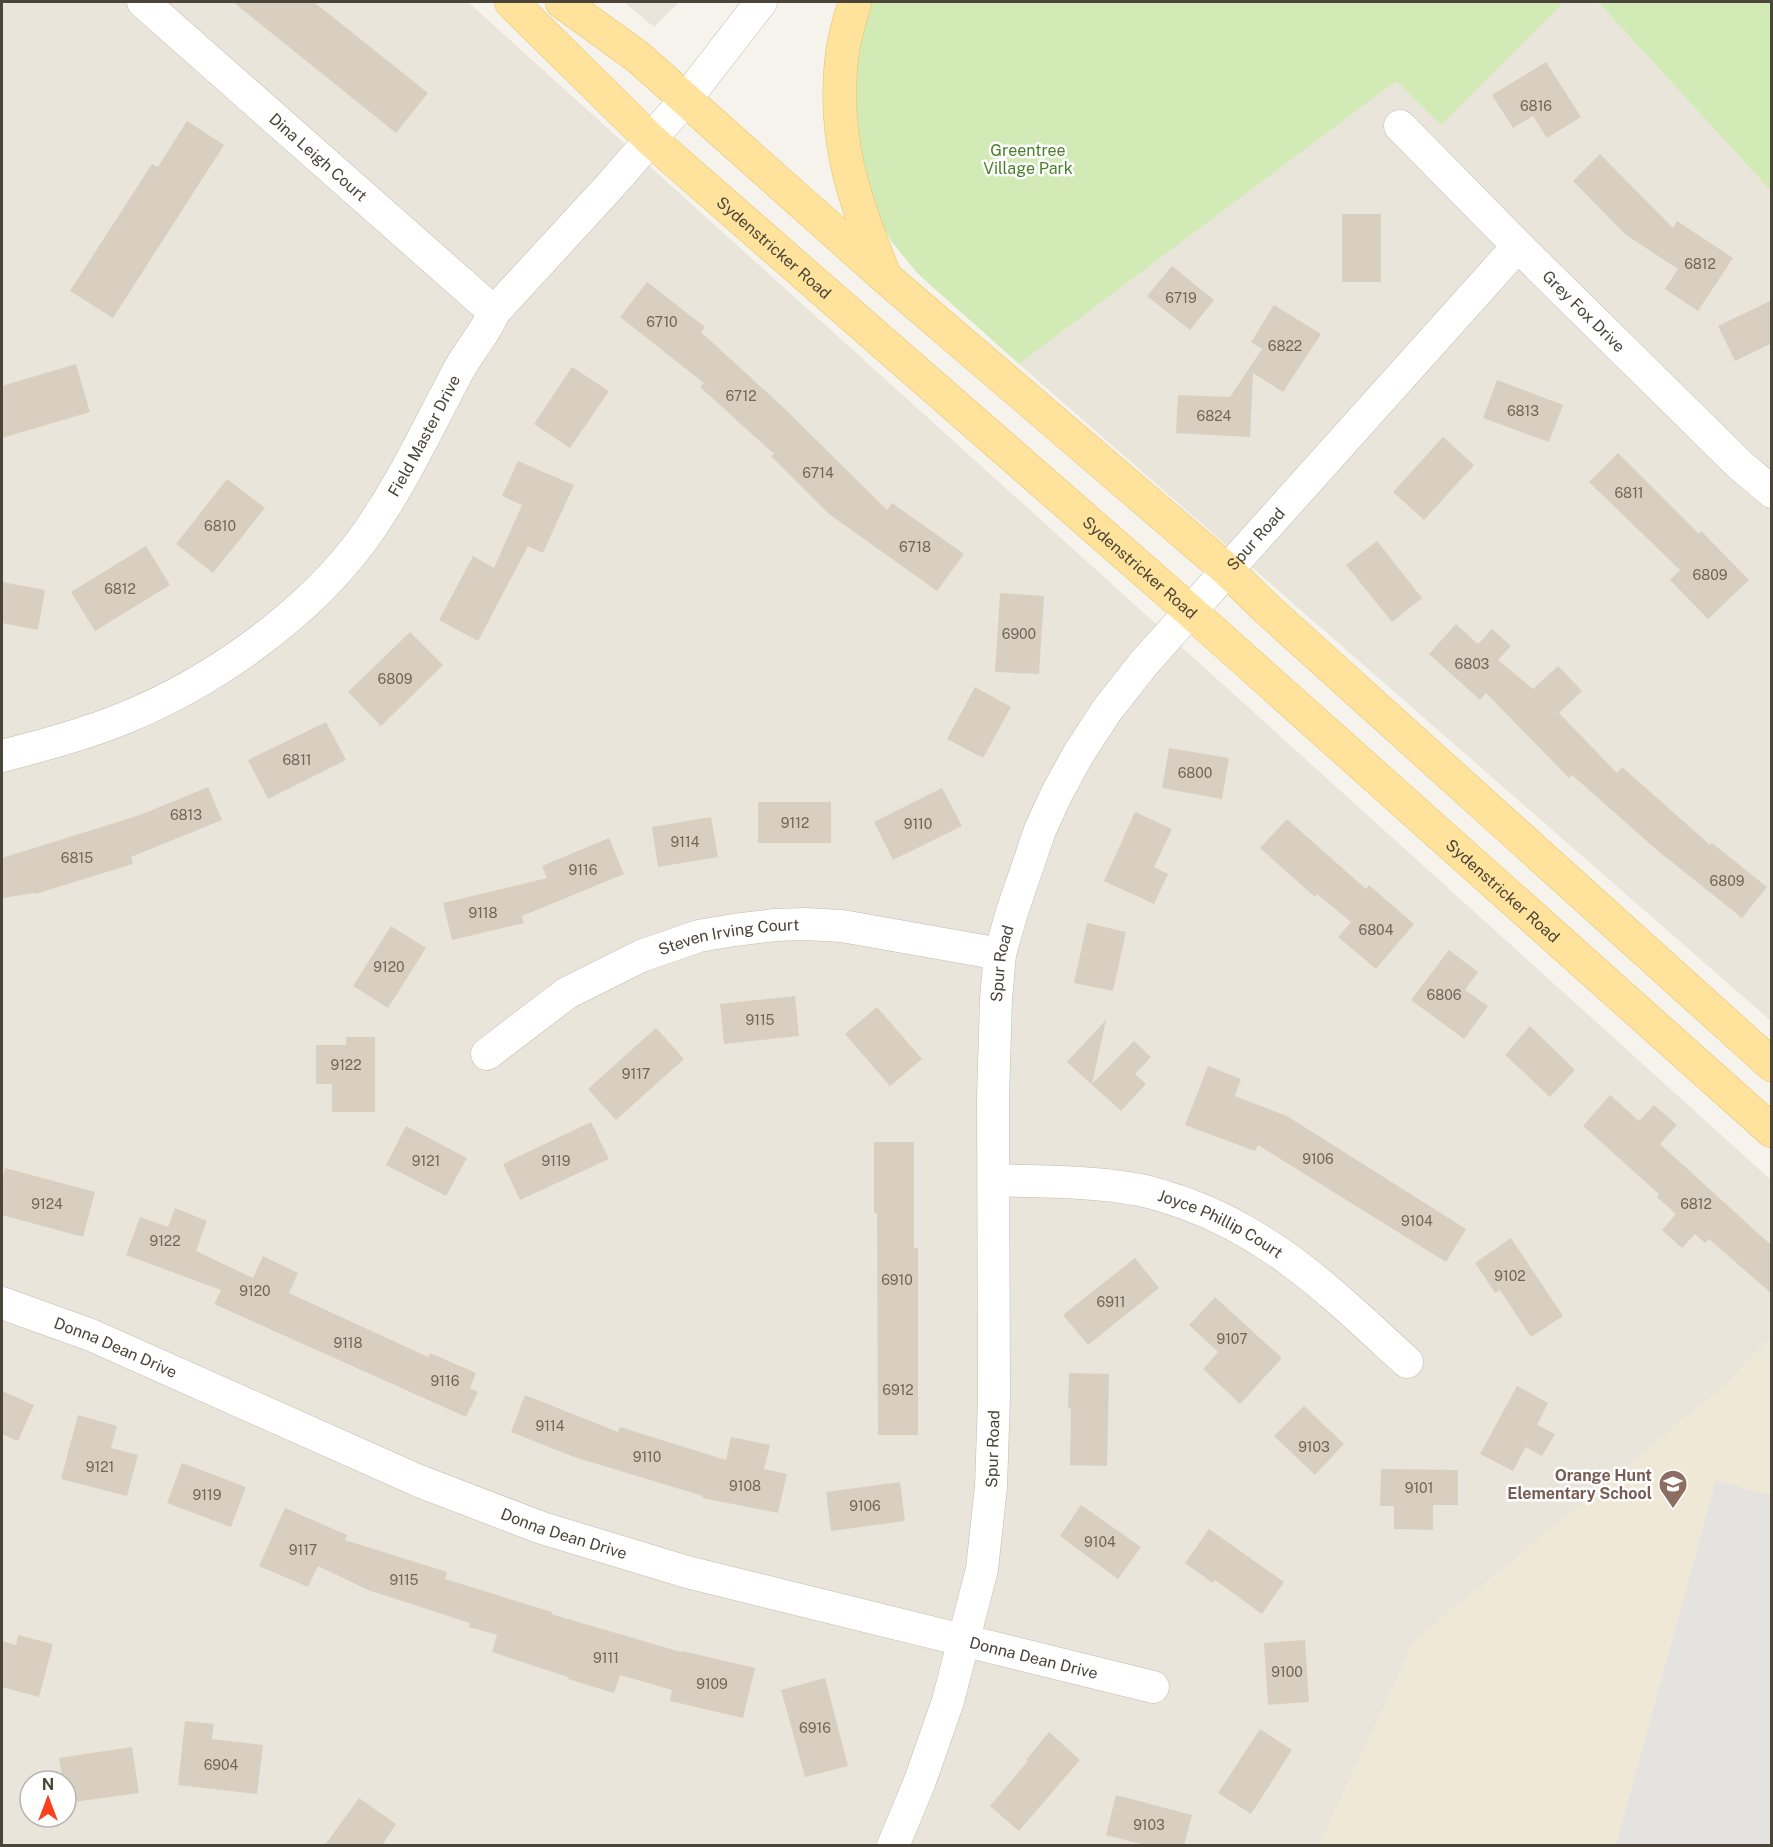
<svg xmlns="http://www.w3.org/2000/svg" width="1773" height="1847" font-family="'Public Sans',sans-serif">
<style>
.residential{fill:#eae5da;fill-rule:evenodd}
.education{fill:#efe8d6}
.green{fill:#d2eab5}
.parking{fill:#e5e3e0}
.building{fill:#d8cfc1}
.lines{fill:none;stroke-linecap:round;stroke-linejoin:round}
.minor-casing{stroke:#c2bbae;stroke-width:33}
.major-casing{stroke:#e6c16a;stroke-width:34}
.minor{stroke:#fff;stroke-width:32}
.major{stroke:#ffe39c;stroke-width:33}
.labels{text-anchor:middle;stroke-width:5;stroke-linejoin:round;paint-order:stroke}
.number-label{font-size:14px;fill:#6e675b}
.park-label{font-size:16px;fill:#4a7f2a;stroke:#fff}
.street-label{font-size:16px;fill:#4b4439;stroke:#fff}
.education-label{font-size:16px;font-weight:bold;fill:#785e54;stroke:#fff;text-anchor:end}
</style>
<rect width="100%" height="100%" fill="#f6f3ec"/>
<g class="residential">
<path d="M 2,2 L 468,2 L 1771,1180 L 1771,1337 L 1733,1379 L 1415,1641 L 1320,1845 L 2,1846 ZM 30,1781 L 66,1781 L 66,1817 L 30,1817 Z"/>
<polygon points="624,2 679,2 654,27"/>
<polygon points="1564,2 1598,2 1771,191 1771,1021 1019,364 1397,80 1441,125"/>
</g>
<polygon class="education" points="1771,1337 1771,1845 1320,1846 1415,1641 1733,1379"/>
<g class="green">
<polygon points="867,2 1564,2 1441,125 1396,81 1019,364 917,273 892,242 872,208 858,171 854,40"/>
<polygon points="1598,2 1771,2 1771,191"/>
</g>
<polygon class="parking" points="1716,1481 1771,1495 1771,1845 1616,1845"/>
<g class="building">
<polygon points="233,2 314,2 428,93 396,133"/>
<polygon points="1546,62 1581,117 1547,138 1533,116 1513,128 1492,95"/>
<polygon points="187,121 224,145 113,318 70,291 152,164 158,167"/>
<polygon points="1600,154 1673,228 1677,221 1733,258 1698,311 1665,289 1678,269 1626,235 1573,181"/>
<rect x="1342" y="214" width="39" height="68"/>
<polygon points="1172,266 1214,300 1190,330 1147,296"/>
<polygon points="647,282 705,327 701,332 785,409 887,510 892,503 964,554 937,591 829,514 771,456 774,454 700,387 704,383 620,317"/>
<polygon points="1772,300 1772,343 1735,361 1718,326"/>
<polygon points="1274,305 1321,334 1283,392 1253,373 1250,437 1176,433 1178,395 1230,397 1262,349 1251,342"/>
<polygon points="76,364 90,412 2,438 2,386"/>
<polygon points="572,367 609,391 570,448 534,424"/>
<polygon points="1497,380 1563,405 1549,442 1483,418"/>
<polygon points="1443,437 1474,465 1424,520 1393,492"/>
<polygon points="1618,453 1699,534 1701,531 1749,580 1708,619 1670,580 1680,570 1589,482"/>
<polygon points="518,461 574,485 543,553 528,546 478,641 439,620 473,556 494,568 522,505 502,496"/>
<polygon points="227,479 265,508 213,573 176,544"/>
<polygon points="1377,541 1422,598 1392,622 1346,565"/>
<polygon points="146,546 170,585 95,631 71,592"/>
<polygon points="2,582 45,590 38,630 2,623"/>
<polygon points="1000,593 1044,596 1039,674 995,672"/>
<polygon points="1456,624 1478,644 1492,629 1511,646 1498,660 1533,689 1558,666 1582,691 1559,713 1617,773 1622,767 1710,845 1712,843 1767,887 1742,918 1658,851 1572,775 1569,778 1486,693 1480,700 1429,654"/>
<polygon points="410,632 443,665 381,726 348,692"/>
<polygon points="975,687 1011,707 983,758 947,739"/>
<polygon points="326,722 346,760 268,799 248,760"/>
<polygon points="1169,748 1229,758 1222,799 1162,788"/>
<polygon points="208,787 222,820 131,857 133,864 35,894 35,893 2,898 2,858 140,815"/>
<polygon points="942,788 962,826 893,860 874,822"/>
<rect x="758" y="802" width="73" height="41"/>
<polygon points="1135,812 1172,829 1154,867 1168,874 1154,904 1104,881"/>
<polygon points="711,817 718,857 658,867 652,827"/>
<polygon points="1287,819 1366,889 1369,885 1414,924 1376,969 1338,937 1351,922 1317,894 1315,897 1260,848"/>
<polygon points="609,838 624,874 522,916 524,923 452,940 443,903 547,878 542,866"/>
<polygon points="1087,923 1126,932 1113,991 1074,983"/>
<polygon points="391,926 426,948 388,1008 353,986"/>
<polygon points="1449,950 1478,972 1465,990 1488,1006 1464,1039 1411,1000"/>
<polygon points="795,996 799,1036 724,1044 720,1004"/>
<polygon points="877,1007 922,1059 890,1086 845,1034"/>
<polygon points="1106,1020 1092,1084 1134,1041 1151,1057 1135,1074 1146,1084 1121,1111 1067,1062"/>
<polygon points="1530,1026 1575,1070 1550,1097 1505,1055"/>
<polygon points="656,1028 684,1059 616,1120 588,1089"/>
<polygon points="346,1037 375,1037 375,1112 332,1112 332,1084 316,1084 316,1045 346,1045"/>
<polygon points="1208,1066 1241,1079 1235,1096 1287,1116 1466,1229 1446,1262 1258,1145 1255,1151 1185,1125"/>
<polygon points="1610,1095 1639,1121 1654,1105 1677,1125 1660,1144 1772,1246 1772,1294 1709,1239 1705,1243 1695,1234 1682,1248 1662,1230 1676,1214 1657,1197 1659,1194 1583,1126"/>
<polygon points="591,1122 609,1159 520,1200 503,1164"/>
<polygon points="406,1126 467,1158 446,1196 386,1165"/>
<polygon points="874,1142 914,1142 914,1248 918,1248 918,1435 878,1435 877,1213 874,1213"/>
<polygon points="5,1168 95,1192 83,1237 2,1215 2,1182"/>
<polygon points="175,1208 207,1221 196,1251 253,1278 263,1256 298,1273 289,1293 428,1357 430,1353 476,1373 470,1388 478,1392 466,1417 214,1304 221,1290 126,1255 140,1217 168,1227"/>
<polygon points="1511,1238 1563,1316 1531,1337 1500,1290 1495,1293 1475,1263"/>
<polygon points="1135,1258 1159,1288 1088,1345 1063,1315"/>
<polygon points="1215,1297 1282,1358 1240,1404 1203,1369 1218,1352 1189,1325"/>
<polygon points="1069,1373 1109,1374 1107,1466 1070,1465 1071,1408 1068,1408"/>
<polygon points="1517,1386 1548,1403 1537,1425 1555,1434 1542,1456 1526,1447 1513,1471 1480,1454"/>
<polygon points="2,1391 34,1405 18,1441 2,1434"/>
<polygon points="525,1395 618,1432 620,1427 726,1460 731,1437 770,1445 764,1469 787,1474 778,1513 702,1498 703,1496 574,1457 511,1432"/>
<polygon points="1304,1406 1344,1444 1315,1475 1274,1436"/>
<polygon points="78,1415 117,1426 111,1448 138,1455 127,1496 61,1479"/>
<polygon points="182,1463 246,1487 231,1527 167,1503"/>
<polygon points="1381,1469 1458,1470 1458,1505 1433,1505 1433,1530 1394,1529 1394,1506 1380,1506"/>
<polygon points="900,1482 905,1521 831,1531 826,1492"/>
<polygon points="1081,1505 1141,1547 1118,1579 1060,1536"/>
<polygon points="285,1508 347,1535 345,1540 447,1572 445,1579 552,1612 551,1614 681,1652 682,1651 755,1668 743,1718 670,1701 672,1690 620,1675 614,1693 568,1679 568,1677 492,1652 497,1635 469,1627 470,1623 368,1590 318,1566 308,1587 259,1566"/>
<polygon points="1209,1529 1284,1582 1262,1614 1215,1580 1213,1583 1185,1563"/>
<polygon points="18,1635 53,1644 39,1697 2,1687 2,1641 16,1645"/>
<polygon points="1305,1640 1309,1702 1268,1705 1264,1643"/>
<polygon points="825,1678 848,1766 805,1777 781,1690"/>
<polygon points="185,1721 214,1724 212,1739 263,1745 257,1794 178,1785"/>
<polygon points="1260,1729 1292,1750 1251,1814 1218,1793"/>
<polygon points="1049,1732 1080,1760 1019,1831 990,1806 1028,1761 1026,1760"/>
<polygon points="132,1747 139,1793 66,1803 66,1781 63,1781 59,1758"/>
<polygon points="1116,1795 1192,1815 1184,1845 1145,1845 1106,1835"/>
<polygon points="359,1798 396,1824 382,1845 325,1845"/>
</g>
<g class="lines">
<g class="minor-casing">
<g id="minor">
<path id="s1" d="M 143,2 L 494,312"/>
<path id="s2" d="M 1400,126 L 1518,246 L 1740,465 L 1772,492"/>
<path id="s3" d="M 2,756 C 44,745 86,734 127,717 C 214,681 307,615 363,539 C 395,495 419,446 444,398 C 450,387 455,376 461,366 C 472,347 486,332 494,312 L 610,186 L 686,99 L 761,2"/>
<path id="s4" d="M 487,1054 L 567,993 L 641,956 L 699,936 L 734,930 L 775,925 L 805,924 L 842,926 L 1000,954"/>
<path id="s5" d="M 994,1180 C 1043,1182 1092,1181 1140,1190 C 1156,1193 1172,1199 1187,1204 C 1277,1237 1338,1299 1407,1362"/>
<path id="s6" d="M 2,1303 L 91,1335 L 419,1481 L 542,1528 L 687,1572 L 1153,1687"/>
<path id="s7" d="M 893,1846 L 920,1781 L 948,1701 L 982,1569 L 991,1487 L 994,1397 L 993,1098 L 996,999 L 1000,954 L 1012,912 L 1040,830 L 1057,793 L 1079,753 L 1107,710 L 1144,663 L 1518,246"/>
</g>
</g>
<g class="major-casing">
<g id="major">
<path id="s8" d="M 511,2 L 650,139 L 1190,611 L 1772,1131"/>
<polyline points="562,2 638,57 885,277 1227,570 1268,610 1772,1065"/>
<path d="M 855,2 C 850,19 844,37 842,55 C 832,135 853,197 882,269"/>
</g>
</g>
<use href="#minor" class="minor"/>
<use href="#major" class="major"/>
</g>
<defs>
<g id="school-pin" transform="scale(1.5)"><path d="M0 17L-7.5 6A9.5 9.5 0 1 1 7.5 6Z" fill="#8d6e63" stroke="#fff"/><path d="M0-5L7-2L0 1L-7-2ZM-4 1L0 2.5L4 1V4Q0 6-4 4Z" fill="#fff"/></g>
</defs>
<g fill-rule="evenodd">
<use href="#school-pin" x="1673" y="1484"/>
</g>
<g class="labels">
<g class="number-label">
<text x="1536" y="111">6816</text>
<text x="1700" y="269">6812</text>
<text x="1181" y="303">6719</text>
<text x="662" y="327">6710</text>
<text x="1285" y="351">6822</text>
<text x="741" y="401">6712</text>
<text x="1523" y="416">6813</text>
<text x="1214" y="421">6824</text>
<text x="818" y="478">6714</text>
<text x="1629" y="498">6811</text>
<text x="220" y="531">6810</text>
<text x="915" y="552">6718</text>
<text x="1710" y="580">6809</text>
<text x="120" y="594">6812</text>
<text x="1019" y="639">6900</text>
<text x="1472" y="669">6803</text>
<text x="395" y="684">6809</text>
<text x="297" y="765">6811</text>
<text x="1195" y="778">6800</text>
<text x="186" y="820">6813</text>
<text x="795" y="828">9112</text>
<text x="918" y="829">9110</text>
<text x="685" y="847">9114</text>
<text x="77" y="863">6815</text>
<text x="583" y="875">9116</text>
<text x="1727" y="886">6809</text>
<text x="483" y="918">9118</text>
<text x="1376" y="935">6804</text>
<text x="389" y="972">9120</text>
<text x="1444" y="1000">6806</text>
<text x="760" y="1025">9115</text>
<text x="346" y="1070">9122</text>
<text x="636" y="1079">9117</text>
<text x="1318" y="1164">9106</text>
<text x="426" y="1166">9121</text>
<text x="556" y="1166">9119</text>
<text x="47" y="1209">9124</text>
<text x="1696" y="1209">6812</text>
<text x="1417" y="1226">9104</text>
<text x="165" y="1246">9122</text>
<text x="1510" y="1281">9102</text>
<text x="897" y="1285">6910</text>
<text x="255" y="1296">9120</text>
<text x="1111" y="1307">6911</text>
<text x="1232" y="1344">9107</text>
<text x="348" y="1348">9118</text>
<text x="445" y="1386">9116</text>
<text x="898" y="1395">6912</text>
<text x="550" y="1431">9114</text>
<text x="1314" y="1452">9103</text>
<text x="647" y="1462">9110</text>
<text x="100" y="1472">9121</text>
<text x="745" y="1491">9108</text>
<text x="1419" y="1493">9101</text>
<text x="207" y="1500">9119</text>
<text x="865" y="1511">9106</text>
<text x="1100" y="1547">9104</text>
<text x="303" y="1555">9117</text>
<text x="404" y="1585">9115</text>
<text x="606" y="1663">9111</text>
<text x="1287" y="1677">9100</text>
<text x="712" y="1689">9109</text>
<text x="815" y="1733">6916</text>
<text x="221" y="1770">6904</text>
<text x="1149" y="1830">9103</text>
</g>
<g class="park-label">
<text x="1028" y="156">Greentree<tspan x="1028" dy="18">Village Park</tspan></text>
</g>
<g class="street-label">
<text dy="6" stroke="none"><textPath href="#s1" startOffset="234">Dina Leigh Court</textPath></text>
<text dy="6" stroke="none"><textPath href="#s8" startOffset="360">Sydenstricker Road</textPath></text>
<text dy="6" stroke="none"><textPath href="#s2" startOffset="261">Grey Fox Drive</textPath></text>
<text dy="6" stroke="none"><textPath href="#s3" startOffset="550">Field Master Drive</textPath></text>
<text dy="6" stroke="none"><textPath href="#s7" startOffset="1402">Spur Road</textPath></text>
<text dy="6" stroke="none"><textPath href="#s8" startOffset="846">Sydenstricker Road</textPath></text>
<text dy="6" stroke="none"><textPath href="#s8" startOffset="1332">Sydenstricker Road</textPath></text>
<text dy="6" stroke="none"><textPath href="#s4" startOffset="274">Steven Irving Court</textPath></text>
<text dy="6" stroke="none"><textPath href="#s7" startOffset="898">Spur Road</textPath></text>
<text dy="6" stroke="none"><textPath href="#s5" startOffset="234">Joyce Phillip Court</textPath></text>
<text dy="6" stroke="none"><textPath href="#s6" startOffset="122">Donna Dean Drive</textPath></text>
<text dy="6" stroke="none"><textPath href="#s7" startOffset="412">Spur Road</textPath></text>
<text dy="6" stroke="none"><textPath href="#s6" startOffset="608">Donna Dean Drive</textPath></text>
<text dy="6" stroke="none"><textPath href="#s6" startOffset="1094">Donna Dean Drive</textPath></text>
</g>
<g class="education-label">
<text x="1652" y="1481">Orange Hunt<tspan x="1652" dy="18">Elementary School</tspan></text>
</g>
</g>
<rect width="1773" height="1847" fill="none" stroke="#4b4439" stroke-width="6"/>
<g transform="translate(48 1799)"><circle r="28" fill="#ffffff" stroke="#b7b4b0" stroke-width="1.5"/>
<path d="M0-4.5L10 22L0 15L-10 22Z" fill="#fc3f1d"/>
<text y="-9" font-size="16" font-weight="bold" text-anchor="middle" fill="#4b4439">N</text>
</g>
</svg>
